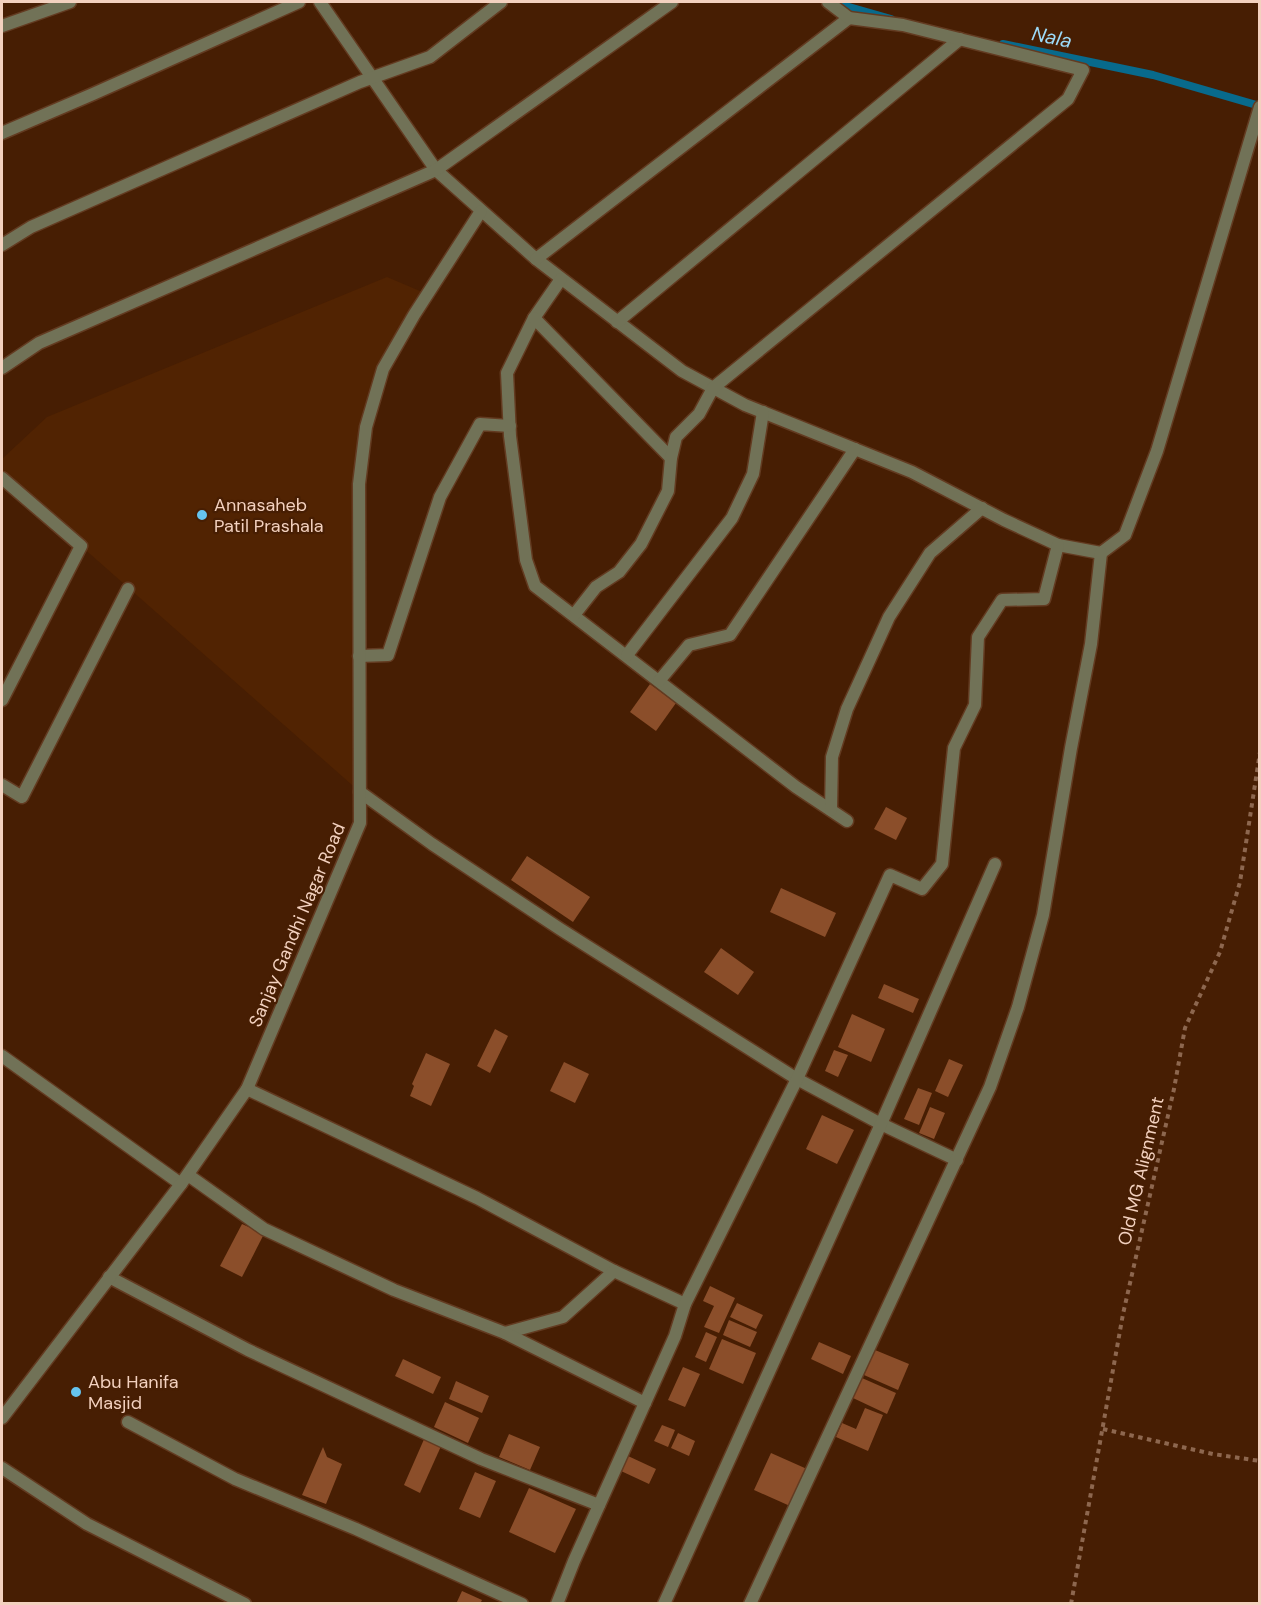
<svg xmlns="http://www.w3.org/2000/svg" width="1261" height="1605" font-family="'DM Sans',sans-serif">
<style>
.built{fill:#512302}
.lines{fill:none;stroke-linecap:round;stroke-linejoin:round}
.stream{stroke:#086a8c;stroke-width:8}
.building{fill:#8b4e2a}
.minor-casing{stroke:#633b21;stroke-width:15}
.path{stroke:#8d674f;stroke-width:4;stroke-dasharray:4.5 4.5;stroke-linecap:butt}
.minor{stroke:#717257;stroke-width:12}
.poi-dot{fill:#66c4ef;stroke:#471e03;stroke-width:2}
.labels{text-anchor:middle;stroke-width:4.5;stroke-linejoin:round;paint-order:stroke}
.poi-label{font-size:18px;fill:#f3d1bf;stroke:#471e03;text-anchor:start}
.street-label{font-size:18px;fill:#f3d1bf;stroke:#471e03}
.water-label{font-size:20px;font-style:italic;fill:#9cdaf8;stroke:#471e03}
</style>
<rect width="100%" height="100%" fill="#471e03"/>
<polygon class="built" points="387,277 427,294 375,394 359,484 360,792 81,546 2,479 2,459 47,417"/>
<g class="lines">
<g class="stream">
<polyline points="838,2 842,5 891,19"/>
<polyline points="1003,44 1153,75 1260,106"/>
</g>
</g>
<g class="building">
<polygon points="650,684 676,703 656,731 630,712"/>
<polygon points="886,807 907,818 896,840 874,829"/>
<polygon points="527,856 590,897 573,922 511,880"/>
<polygon points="781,888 836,913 825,937 770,912"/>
<polygon points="721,948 754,972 738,995 704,972"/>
<polygon points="884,984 919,999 913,1013 878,998"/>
<polygon points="852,1014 885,1029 871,1062 838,1047"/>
<polygon points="495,1029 508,1036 490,1073 477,1066"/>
<polygon points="834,1050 848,1055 838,1077 825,1071"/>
<polygon points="426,1053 450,1064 431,1106 410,1096 414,1086 412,1084"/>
<polygon points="949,1059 963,1065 948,1097 935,1091"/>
<polygon points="564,1062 589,1074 575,1103 550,1091"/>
<polygon points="918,1088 932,1093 919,1125 904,1119"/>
<polygon points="930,1107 945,1113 934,1139 919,1133"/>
<polygon points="822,1115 854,1130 837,1164 806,1149"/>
<polygon points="242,1224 264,1234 242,1277 220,1266"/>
<polygon points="710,1286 735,1298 719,1333 704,1327 714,1306 703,1301"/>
<polygon points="737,1303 763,1315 756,1329 730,1317"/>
<polygon points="729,1320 757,1332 750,1347 723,1335"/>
<polygon points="706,1332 717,1337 706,1362 695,1357"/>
<polygon points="722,1339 756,1353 743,1384 709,1369"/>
<polygon points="819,1342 851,1356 843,1374 811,1359"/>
<polygon points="875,1350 909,1364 898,1390 864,1375"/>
<polygon points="403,1359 441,1377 433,1394 395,1376"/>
<polygon points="683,1367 700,1374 685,1407 668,1400"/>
<polygon points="862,1378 896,1393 887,1414 853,1398"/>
<polygon points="456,1381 489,1396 482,1413 449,1399"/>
<polygon points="445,1402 479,1418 468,1443 434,1427"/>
<polygon points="865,1408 883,1415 868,1451 836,1437 842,1423 856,1429"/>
<polygon points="662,1425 675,1430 668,1447 654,1441"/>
<polygon points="678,1433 695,1441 689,1456 671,1448"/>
<polygon points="509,1434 540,1447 530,1470 499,1457"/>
<polygon points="425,1437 442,1444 420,1493 404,1485"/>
<polygon points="323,1447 327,1457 342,1464 326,1504 302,1495"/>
<polygon points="771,1453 807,1469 790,1506 754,1490"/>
<polygon points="628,1456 656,1469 649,1484 621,1471"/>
<polygon points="475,1472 496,1481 480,1518 459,1509"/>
<polygon points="529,1488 576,1509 555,1553 509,1532"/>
<polygon points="462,1591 482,1600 480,1604 456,1604"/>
</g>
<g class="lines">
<g class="minor-casing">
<g id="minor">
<polyline points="320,2 436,170 536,259 682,371 745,405 912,472 1004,520 1058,545 1101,553 1125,535 1157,451 1260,107"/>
<polyline points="2,26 70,2"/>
<polyline points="2,133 93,94 299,2"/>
<polyline points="2,245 31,227 360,82 430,57 501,2"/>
<polyline points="536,259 849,18"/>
<polyline points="561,279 534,318 507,373 510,436 526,560 535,586 796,787 847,821"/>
<polyline points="534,318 671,458"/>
<polyline points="617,322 960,39"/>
<polyline points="2,368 39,343 436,170 672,2"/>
<polyline points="2,478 81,546 2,700"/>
<polyline points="574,615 596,587 619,572 641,544 668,491 671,458 676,437 699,414 713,388 1068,99 1083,70 903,25 849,18 828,2"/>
<polyline points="627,655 732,518 753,474 763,412"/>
<polyline points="359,656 388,655 440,497 480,424 510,426"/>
<polyline points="659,681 689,645 730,635 855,449"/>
<polyline points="2,785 22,797 128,589"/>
<polyline points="360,792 432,844 560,929 797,1079 881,1124 957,1160"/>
<polyline points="831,810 832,757 847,709 889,617 930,553 982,508"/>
<polyline points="2,1056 181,1184"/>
<polyline points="247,1089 477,1198 614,1271"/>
<polyline points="188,1175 264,1229 394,1290 505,1333 563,1317 614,1271 685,1304"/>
<polyline points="109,1277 248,1350 481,1459 599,1505"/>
<polyline points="505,1333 645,1403"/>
<polyline points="2,1418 181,1184 247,1089 360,823 359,484 366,427 383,369 414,315 481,211"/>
<polyline points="128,1422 235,1479 356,1529 522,1604"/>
<polyline points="2,1468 87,1524 245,1604"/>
<polyline points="557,1604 574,1561 675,1336 685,1304 797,1079 890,875 922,889 942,864 954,748 975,705 978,637 1002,600 1044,599 1058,545"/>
<polyline points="664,1604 881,1124 995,864"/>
<polyline points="750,1604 990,1087 1018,1007 1043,915 1071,748 1091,644 1101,553"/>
</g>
</g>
<g class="path">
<polyline points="1103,1429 1213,1454 1260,1461"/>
<polyline points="1071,1604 1123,1314 1174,1089 1185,1028 1220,952 1240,882 1260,752"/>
</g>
<use href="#minor" class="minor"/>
</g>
<g class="poi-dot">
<circle cx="202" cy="515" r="6"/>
<circle cx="76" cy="1392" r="6"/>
</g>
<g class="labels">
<g class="poi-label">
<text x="214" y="511">Annasaheb<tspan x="214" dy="21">Patil Prashala</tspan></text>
<text x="88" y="1388">Abu Hanifa<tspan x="88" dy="21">Masjid</tspan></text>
</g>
<g class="street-label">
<text transform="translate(297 925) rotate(-67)" y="6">Sanjay Gandhi Nagar Road</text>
<text transform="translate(1141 1171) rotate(-77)" y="6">Old MG Alignment</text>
</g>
<g class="water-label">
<text transform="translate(1052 37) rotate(12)" y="7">Nala</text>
</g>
</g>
<rect width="1261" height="1605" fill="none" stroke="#f3d1bf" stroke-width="6"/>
</svg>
